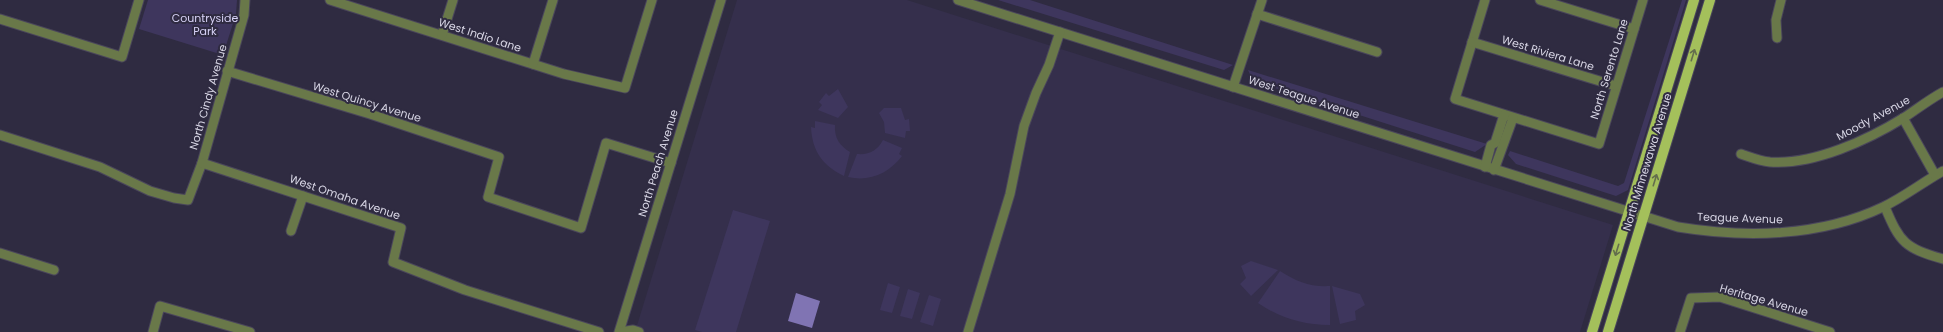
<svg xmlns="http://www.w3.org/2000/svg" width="1943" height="332" font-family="Poppins,sans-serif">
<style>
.built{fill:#352f4c}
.green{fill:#3e365d}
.water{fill:#8074b3}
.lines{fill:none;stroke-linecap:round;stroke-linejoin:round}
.minor-casing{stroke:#4a465b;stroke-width:11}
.major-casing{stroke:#4a465b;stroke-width:12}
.minor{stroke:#697849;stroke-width:9}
.major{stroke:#a4c05b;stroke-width:10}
.oneway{stroke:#646e4d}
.labels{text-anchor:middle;stroke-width:4;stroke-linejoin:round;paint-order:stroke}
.park-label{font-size:11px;fill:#d7d2f6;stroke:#2f2b41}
.street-label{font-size:11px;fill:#d8d6e5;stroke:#2f2b41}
</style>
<rect width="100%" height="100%" fill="#2f2b41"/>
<polygon class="built" points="737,0 907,0 1613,225 1580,332 635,332"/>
<g class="green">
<polygon points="148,0 237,0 236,14 223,55 139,29"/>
<polygon points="998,0 1030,0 1233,65 1224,70"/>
<polygon points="1682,0 1686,0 1628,190 1616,196 1516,164 1508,155 1510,151 1618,186 1624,183"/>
<polygon points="1248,70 1487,144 1475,152 1253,81"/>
<polygon points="838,89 848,107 838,118 818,110 822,105 819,102 826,93 829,96"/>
<polygon points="884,108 901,108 905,120 909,119 910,131 906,131 905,138 885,133 884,122 879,113"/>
<path d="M 815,121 L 835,125 C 834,138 840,146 850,152 L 844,176 C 823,166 812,151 811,127 L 815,128 Z"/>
<path d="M 883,140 L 902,148 L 899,154 L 902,156 C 889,173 870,182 848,177 L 857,154 C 869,155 877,151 883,140 Z"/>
<polygon points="733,210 770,221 736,332 702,332 695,330"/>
<polygon points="1251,261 1278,270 1251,296 1240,284 1246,278 1241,266"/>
<path d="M 1280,271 C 1297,282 1310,287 1330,286 L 1330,325 C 1303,325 1280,318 1258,303 Z"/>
<polygon points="888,283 900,287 892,313 880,310"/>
<polygon points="1332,286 1360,294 1365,305 1355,311 1356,320 1340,324"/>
<polygon points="908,289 920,293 912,319 900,316"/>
<polygon points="929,295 941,299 933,326 920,322"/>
</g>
<polygon class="water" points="796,293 820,301 812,328 788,321"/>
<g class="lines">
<g class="minor-casing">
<g id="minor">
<polyline points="330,0 564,74 625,88 652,0"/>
<path d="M 958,0 L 1678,227 C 1745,238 1820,237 1883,207 C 1904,197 1923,182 1943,171"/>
<polyline points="1485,0 1455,99 1599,144 1643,0"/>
<polyline points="1540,0 1634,29"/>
<polyline points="1257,14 1377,52"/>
<polyline points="0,19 122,57 139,0"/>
<polyline points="442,35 453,0"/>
<polyline points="1777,38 1776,20 1781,0"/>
<polyline points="1472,42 1616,86"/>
<polyline points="533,64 553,0"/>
<polyline points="227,71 370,114 499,157 488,197 581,228 606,143 671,163"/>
<polyline points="1233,87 1262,0"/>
<polyline points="1903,118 1935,175"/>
<polyline points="0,135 100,167 150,191 174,198 188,200 202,163 244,15 245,0"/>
<path d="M 1741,154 C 1750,157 1760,161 1770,162 C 1814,165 1868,140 1905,117 C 1917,109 1930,99 1943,92"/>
<polyline points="202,163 401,228 393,262 465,290 599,332"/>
<polyline points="1485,167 1491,145 1495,143 1504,115"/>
<polyline points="1494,170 1513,118"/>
<path d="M 1885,207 C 1900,243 1905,248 1943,259"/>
<polyline points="291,231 303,196"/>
<polyline points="0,253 54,270"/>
<polyline points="153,332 160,306 250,332"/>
<polyline points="619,332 721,0"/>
<polyline points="620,332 633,330 639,332"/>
<polyline points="968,332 1010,194 1024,126 1036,93 1049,65 1060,32"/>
<polyline points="1680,332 1691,298 1720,297 1830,332"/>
</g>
</g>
<g class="major-casing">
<g id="major">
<polyline points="1592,332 1694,0"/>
<polyline points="1608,332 1710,0"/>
</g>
</g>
<use href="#minor" class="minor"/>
<use href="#major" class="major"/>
</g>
<defs><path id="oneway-shaft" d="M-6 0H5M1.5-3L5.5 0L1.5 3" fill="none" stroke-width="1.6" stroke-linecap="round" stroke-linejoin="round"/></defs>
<g class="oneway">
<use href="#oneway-shaft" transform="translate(1693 55) rotate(-73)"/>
<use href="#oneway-shaft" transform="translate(1655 180) rotate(-73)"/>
<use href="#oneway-shaft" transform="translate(1617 250) rotate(107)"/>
</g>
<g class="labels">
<g class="park-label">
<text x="205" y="22">Countryside<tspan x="205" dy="13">Park</tspan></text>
</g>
<g class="street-label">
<text transform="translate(480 35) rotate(18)" y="4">West Indio Lane</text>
<text transform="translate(1548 53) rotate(17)" y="4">West Riviera Lane</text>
<text transform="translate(1609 69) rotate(-73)" y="4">North Serento Lane</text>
<text transform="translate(208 97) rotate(-74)" y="4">North Cindy Avenue</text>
<text transform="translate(1304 97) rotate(18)" y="4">West Teague Avenue</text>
<text transform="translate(367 102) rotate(17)" y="4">West Quincy Avenue</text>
<text transform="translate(1873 118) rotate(-28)" y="4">Moody Avenue</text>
<text transform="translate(1647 162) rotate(-73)" y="4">North Minnewawa Avenue</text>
<text transform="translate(658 163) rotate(-73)" y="4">North Peach Avenue</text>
<text transform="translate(345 197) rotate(19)" y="4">West Omaha Avenue</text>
<text transform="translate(1740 218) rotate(2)" y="4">Teague Avenue</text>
<text transform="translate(1764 300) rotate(16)" y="4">Heritage Avenue</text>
</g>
</g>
</svg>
